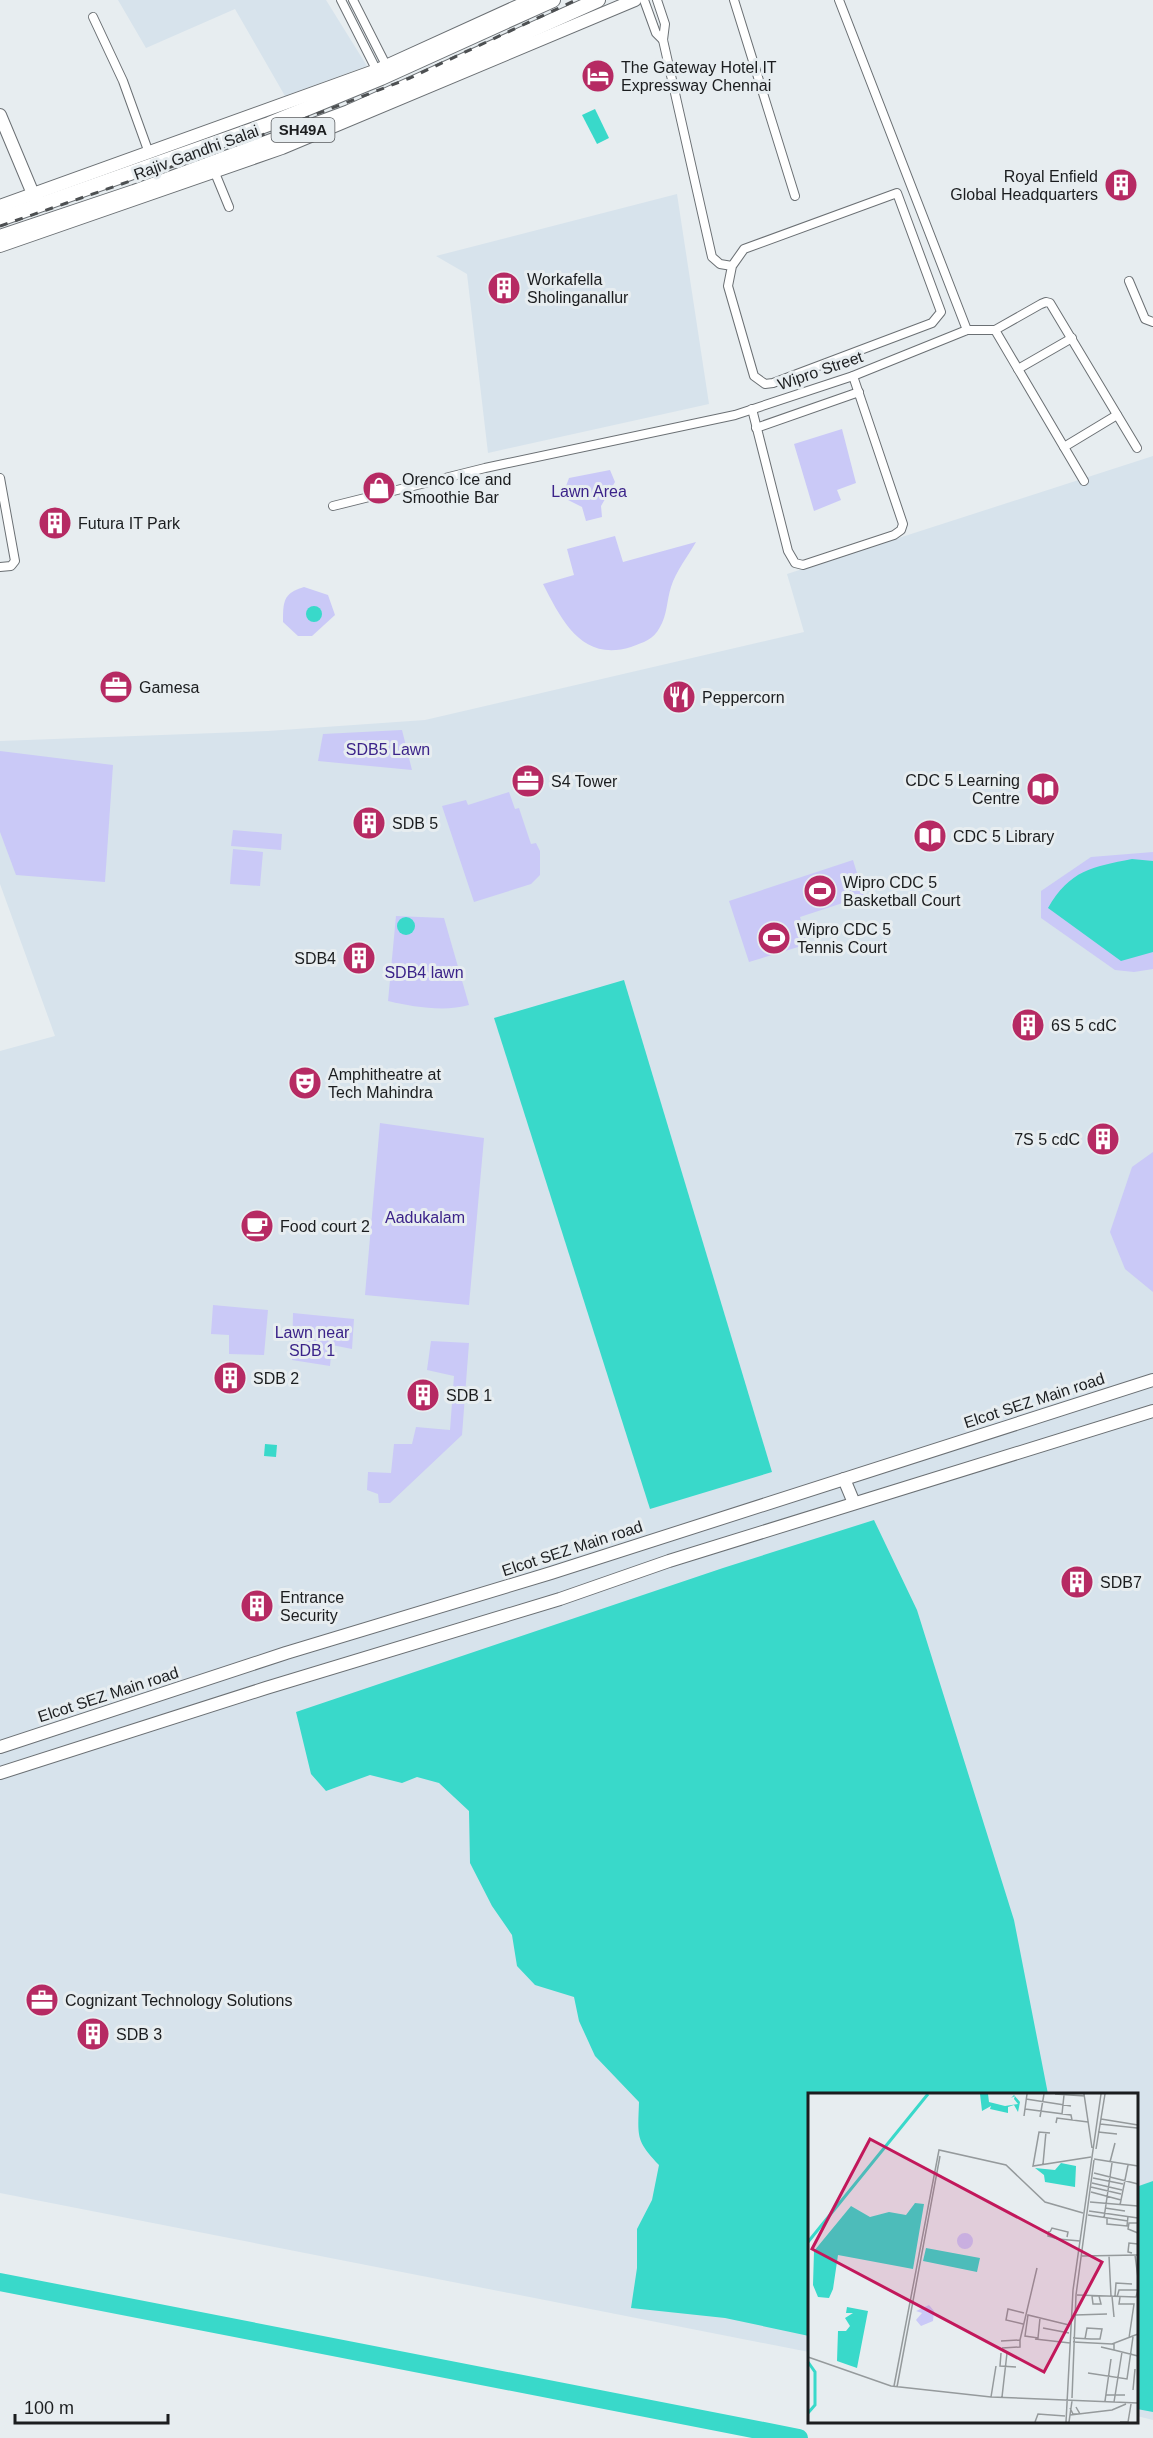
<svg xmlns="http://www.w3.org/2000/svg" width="1153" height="2438" font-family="Helvetica,sans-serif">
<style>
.built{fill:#d7e3ec}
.green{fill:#cac9f7}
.water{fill:#39d9ca}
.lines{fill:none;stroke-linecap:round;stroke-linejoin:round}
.river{stroke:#39d9ca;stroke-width:18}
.street-casing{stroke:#6b7074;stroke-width:10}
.secondary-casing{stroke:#6b7074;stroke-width:14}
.primary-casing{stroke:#6b7074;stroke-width:16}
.street{stroke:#fff;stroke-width:8}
.secondary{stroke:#fff;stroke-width:12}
.primary{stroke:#fff;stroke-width:14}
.rail{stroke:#4d5052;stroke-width:3;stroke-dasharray:8 8;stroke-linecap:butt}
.labels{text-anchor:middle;stroke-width:6;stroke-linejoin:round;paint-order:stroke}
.shield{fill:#e7edf0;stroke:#585b5e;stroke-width:1.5}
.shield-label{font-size:15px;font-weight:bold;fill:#1b1d1f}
.poi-label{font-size:16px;fill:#1b1d1f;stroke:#e7edf0;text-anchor:start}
.street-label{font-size:16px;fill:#1b1d1f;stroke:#e7edf0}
.park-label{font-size:16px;fill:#3b2389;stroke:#e7edf0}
.inset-river{fill:none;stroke:#39d9ca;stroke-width:3}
.inset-road{fill:none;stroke:#959a9c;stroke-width:1.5}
.view{fill:#c2185b;fill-opacity:0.15;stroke:#c2185b;stroke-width:3}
.inset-edge{fill:none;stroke:#1b1d1f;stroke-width:3}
</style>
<rect width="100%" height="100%" fill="#e7edf0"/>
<g class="built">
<polygon points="118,0 326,0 367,66 285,96 235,9 146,48"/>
<polygon points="677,194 709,404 488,453 467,274 436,256"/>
<polygon points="1153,456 1153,2420 1137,2416 1136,2094 810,2094 809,2352 0,2193 0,1051 55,1036 0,884 0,741 268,731 425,720 804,632 787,574"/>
</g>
<g class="green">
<polygon points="842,429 856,483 837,490 841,500 814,511 794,444"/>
<polygon points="610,470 615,482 601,506 602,517 586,521 582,507 562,497 569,478"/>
<path d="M 615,536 L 623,562 L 696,542 C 688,556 676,571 671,587 C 667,599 667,616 660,627 C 653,640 644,642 631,647 C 582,662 562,621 543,584 L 574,575 L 567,549 Z"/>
<path d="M 304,587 L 328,595 L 335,615 L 312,636 L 298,636 L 283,622 C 283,602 283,593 304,587 Z"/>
<polygon points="402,730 412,770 318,761 323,734"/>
<polygon points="0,751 113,765 105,882 16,875 0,832"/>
<polygon points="509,792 515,809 519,808 531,844 536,843 540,851 540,875 531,884 474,902 442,806 466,800 468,805"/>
<polygon points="233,830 282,834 281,850 231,846"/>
<polygon points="233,849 263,852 260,886 230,884"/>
<polygon points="1153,852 1153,969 1134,972 1115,970 1041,918 1041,891 1091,857"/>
<polygon points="853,860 864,896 800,917 808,944 749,962 729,901"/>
<path d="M 396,916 L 444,918 L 469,1005 C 445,1012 413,1007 388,1001 Z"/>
<polygon points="380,1123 484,1138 469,1305 365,1295"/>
<polygon points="1153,1152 1153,1292 1125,1269 1110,1232 1132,1167"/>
<polygon points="213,1305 268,1310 264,1355 229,1354 229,1335 211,1334"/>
<polygon points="293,1313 354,1319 352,1349 332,1345 330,1366 292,1360"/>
<polygon points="431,1341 469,1343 462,1435 390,1503 379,1503 378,1494 367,1490 368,1472 391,1473 394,1444 412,1444 416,1427 450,1430 454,1376 427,1370"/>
</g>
<g class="water">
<polygon points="595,109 609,138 597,144 582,115"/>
<circle cx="314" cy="614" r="8"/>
<path d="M 1132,859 L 1153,861 L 1153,952 L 1121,961 L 1048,908 C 1070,870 1092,867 1132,859 Z"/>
<circle cx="406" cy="926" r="9"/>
<polygon points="624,980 772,1472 650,1509 494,1018"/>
<polygon points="265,1444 277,1445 276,1457 264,1456"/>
<path d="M 874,1520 L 917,1610 L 1014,1920 L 1048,2094 L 810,2094 L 809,2336 L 725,2318 L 631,2308 L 637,2268 L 637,2229 L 652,2200 L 659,2165 C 635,2140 638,2136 639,2102 L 595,2056 L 579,2021 L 574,1997 L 535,1985 L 517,1966 L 512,1935 L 492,1906 L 470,1863 L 469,1811 L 439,1783 L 417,1777 L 402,1783 L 370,1775 L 326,1791 L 311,1774 L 296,1712 L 723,1568 Z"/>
<polygon points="1153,2181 1153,2412 1137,2409 1136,2187"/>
</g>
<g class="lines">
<polyline class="river" points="0,2282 799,2438"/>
<g class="street-casing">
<g id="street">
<polyline points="341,0 379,75"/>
<polyline points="353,0 386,65"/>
<polyline points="644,0 656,33 663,40"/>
<polyline points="657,0 665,24 663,40 712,257 720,264 732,266 728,286 754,376 765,384 773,383 932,323 941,312 897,193 744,249 732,266"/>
<polyline points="734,0 795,196"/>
<polyline points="839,0 967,330"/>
<polyline points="93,17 123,81 149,153"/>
<polyline points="215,173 229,207"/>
<polyline points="1129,281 1145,319 1153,322"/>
<polyline points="1018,369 1072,338"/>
<polyline points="752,409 788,551 795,563 803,565 894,535 901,530 903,524 853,376"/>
<polyline points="756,428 859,392"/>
<polyline points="1064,447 1117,415"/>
<polyline points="0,478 15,561 11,566 0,567"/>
<polyline points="1084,481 995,330 1041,304 1046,302 1050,303 1137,448"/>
<polyline points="333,506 485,468 735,415 853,376 967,330 995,330"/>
</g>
</g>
<g class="secondary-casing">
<g id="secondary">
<polyline points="0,115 36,201"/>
<polyline points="0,206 377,70 531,0"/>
<polyline points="0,246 282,148 635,0"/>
<polyline points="844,1479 854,1503"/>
<polyline points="0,1747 286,1653 551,1573 1153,1380"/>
<polyline points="0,1773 266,1688 560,1599 669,1561 1153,1411"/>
</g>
</g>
<g class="primary-casing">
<g id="primary">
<polyline points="0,219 269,124 381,78 553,0"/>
<polyline points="0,237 134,192 349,112 598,0"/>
</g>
</g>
<use href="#street" class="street"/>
<use href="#secondary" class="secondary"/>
<use href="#primary" class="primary"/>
<polyline class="rail" points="0,226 249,140 410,78 576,0"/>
</g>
<defs>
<g id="hotel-disc" transform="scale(1.725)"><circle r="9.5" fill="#b62a63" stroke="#e7edf0"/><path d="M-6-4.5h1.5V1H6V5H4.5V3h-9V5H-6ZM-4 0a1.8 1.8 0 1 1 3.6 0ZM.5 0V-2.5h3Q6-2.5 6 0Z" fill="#fff"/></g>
<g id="building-disc" transform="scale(1.725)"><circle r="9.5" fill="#b62a63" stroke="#e7edf0"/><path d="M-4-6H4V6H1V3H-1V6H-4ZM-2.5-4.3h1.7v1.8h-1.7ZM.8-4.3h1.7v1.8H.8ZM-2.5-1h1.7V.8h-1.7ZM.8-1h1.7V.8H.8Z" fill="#fff"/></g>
<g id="shop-disc" transform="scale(1.725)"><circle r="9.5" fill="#b62a63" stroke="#e7edf0"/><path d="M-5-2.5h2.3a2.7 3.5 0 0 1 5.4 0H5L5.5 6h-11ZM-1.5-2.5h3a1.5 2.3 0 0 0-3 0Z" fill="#fff"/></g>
<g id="office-disc" transform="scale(1.725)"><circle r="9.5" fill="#b62a63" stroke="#e7edf0"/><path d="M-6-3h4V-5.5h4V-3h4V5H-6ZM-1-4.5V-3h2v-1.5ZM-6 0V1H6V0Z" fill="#fff"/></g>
<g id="restaurant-disc" transform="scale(1.725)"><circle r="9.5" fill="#b62a63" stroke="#e7edf0"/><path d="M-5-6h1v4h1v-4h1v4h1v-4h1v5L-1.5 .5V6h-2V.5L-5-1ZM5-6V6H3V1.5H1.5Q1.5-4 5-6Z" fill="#fff"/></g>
<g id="library-disc" transform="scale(1.725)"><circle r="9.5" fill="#b62a63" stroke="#e7edf0"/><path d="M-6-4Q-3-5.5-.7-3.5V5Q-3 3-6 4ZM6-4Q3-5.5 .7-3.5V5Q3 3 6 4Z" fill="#fff"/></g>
<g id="stadium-disc" transform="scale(1.725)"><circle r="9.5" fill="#b62a63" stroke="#e7edf0"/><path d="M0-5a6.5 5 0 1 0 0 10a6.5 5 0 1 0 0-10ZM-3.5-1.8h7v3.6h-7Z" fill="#fff"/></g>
<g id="theatre-disc" transform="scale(1.725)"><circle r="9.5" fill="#b62a63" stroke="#e7edf0"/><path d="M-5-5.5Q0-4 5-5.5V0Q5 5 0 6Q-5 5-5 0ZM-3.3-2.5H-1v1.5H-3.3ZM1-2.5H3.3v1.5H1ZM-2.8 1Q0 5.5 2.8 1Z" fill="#fff"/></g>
<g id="cafe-disc" transform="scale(1.725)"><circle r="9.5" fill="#b62a63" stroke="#e7edf0"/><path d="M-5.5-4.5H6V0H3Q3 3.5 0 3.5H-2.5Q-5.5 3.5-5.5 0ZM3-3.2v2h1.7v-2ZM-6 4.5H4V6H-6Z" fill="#fff"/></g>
</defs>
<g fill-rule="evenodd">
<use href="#hotel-disc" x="598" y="76"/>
<use href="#building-disc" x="1121" y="185"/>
<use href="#building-disc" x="504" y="288"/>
<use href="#shop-disc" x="379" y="488"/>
<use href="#building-disc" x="55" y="523"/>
<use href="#office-disc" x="116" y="687"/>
<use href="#restaurant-disc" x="679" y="697"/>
<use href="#office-disc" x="528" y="781"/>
<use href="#library-disc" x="1043" y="789"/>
<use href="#building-disc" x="369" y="823"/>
<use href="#library-disc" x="930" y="836"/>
<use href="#stadium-disc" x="820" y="891"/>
<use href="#stadium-disc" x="774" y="938"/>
<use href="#building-disc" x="359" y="958"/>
<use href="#building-disc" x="1028" y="1025"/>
<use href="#theatre-disc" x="305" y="1083"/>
<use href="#building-disc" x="1103" y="1139"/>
<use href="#cafe-disc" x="257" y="1226"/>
<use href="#building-disc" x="230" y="1378"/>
<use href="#building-disc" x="423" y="1395"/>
<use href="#building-disc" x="1077" y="1582"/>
<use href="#building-disc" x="257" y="1606"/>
<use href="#office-disc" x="42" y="2000"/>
<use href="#building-disc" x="93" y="2034"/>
</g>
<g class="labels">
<rect class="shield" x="271.5" y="118" width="63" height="24" rx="4.5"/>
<g class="shield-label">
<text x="303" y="135">SH49A</text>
</g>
<g class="poi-label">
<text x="621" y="73">The Gateway Hotel IT<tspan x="621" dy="18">Expressway Chennai</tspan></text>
<text x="1098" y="182" text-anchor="end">Royal Enfield<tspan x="1098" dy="18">Global Headquarters</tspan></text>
<text x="527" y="285">Workafella<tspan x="527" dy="18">Sholinganallur</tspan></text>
<text x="402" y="485">Orenco Ice and<tspan x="402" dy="18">Smoothie Bar</tspan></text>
<text x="78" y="529">Futura IT Park</text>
<text x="139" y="693">Gamesa</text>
<text x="702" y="703">Peppercorn</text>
<text x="1020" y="786" text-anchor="end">CDC 5 Learning<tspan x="1020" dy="18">Centre</tspan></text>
<text x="551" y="787">S4 Tower</text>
<text x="392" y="829">SDB 5</text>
<text x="953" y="842">CDC 5 Library</text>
<text x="843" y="888">Wipro CDC 5<tspan x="843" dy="18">Basketball Court</tspan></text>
<text x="797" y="935">Wipro CDC 5<tspan x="797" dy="18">Tennis Court</tspan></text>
<text x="336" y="964" text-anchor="end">SDB4</text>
<text x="1051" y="1031">6S 5 cdC</text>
<text x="328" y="1080">Amphitheatre at<tspan x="328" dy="18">Tech Mahindra</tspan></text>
<text x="1080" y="1145" text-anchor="end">7S 5 cdC</text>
<text x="280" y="1232">Food court 2</text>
<text x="253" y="1384">SDB 2</text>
<text x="446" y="1401">SDB 1</text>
<text x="1100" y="1588">SDB7</text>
<text x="280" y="1603">Entrance<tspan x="280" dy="18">Security</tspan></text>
<text x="65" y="2006">Cognizant Technology Solutions</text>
<text x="116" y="2040">SDB 3</text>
</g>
<g class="street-label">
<text transform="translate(196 152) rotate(-20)" y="6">Rajiv Gandhi Salai</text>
<text transform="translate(820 370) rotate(-19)" y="6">Wipro Street</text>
<text transform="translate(1034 1400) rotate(-18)" y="6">Elcot SEZ Main road</text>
<text transform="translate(572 1548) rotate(-18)" y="6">Elcot SEZ Main road</text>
<text transform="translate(108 1694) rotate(-18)" y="6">Elcot SEZ Main road</text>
</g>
<g class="park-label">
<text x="589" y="497">Lawn Area</text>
<text x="388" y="755">SDB5 Lawn</text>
<text x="424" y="978">SDB4 lawn</text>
<text x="425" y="1223">Aadukalam</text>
<text x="312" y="1338">Lawn near<tspan x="312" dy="18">SDB 1</tspan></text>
</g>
</g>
<g transform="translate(808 2093)">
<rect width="330" height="330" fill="#e7edf0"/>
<path d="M149 148a8 8 0 1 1 16 0a8 8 0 1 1-16 0ZM 121,212 L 126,218 L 125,228 L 113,233 L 108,227 L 114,220 L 108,218 Z" fill="#cac9f7"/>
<path d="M 172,1 L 180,1 L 181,9 L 197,13 L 210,11 L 206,6 L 207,3 L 203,5 L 206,2 L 212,9 L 210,19 L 206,12 L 200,14 L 200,20 L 182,16 L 183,13 L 174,18 ZM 253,70 L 268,73 L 267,94 L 237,89 L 236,82 L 227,75 L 247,77 ZM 107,110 L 116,111 L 105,176 L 30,162 L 25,196 L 21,205 L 10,204 L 5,192 L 6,158 L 43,113 L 62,124 L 81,119 L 98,122 ZM 118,155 L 172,165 L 169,179 L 115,168 ZM 39,214 L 60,218 L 49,275 L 29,268 L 30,238 L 38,238 L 42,233 L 37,225 L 45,220 L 38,220 Z" fill="#39d9ca"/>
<path class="inset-river" d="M 0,149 L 120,1M 0,269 L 7,279 L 7,312 L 0,320"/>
<path class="inset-road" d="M 247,1 L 277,3M 276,1 L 284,55M 218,6 L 263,13M 217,16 L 263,22 L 264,27M 254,21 L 256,2M 216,23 L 219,1M 232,24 L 236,1M 293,26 L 330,32M 248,30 L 249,25 L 280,29M 292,31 L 329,35M 290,39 L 309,41M 242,40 L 231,39 L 225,73 L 283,64M 288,56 L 297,1M 286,66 L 330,73M 302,69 L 307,50M 235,71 L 238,39M 286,80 L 330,91M 285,85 L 315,91M 284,90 L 314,97M 283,94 L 313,101M 283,99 L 313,107M 282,109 L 330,113M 312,112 L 320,72M 297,115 L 317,118M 281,118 L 330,125M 280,122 L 320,128M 296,125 L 304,70M 299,125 L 299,131 L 319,133 L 320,123M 330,130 L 321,130 L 320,136 L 330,140M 241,138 L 240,143 L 250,146 L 272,148M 242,139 L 244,135 L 260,139 L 259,144M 324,160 L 320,159 L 321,150 L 330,151M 327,162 L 330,185M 274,163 L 330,162M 301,163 L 303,203M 269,202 L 328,204 L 330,197M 284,203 L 285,211 L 293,211 L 291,203M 304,203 L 306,224M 307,203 L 308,190 L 324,191M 309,204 L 311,197 L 329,197M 312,204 L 311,211 L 326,211 L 321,245M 267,222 L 299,221M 232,225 L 230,245 L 217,243 L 220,222 L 261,232M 215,231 L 198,227 L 200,216 L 216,220M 235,235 L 261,240M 265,245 L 283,246 L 292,246 L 294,236 L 279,235 L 277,246M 227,246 L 262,250M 212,247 L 229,175M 193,248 L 212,247 L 212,254 L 194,255M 265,249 L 304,251 L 330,241M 293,254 L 306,257 L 306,250M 306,257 L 330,263M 193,260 L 192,273 L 208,274M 0,264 L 83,293 L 183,304 L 330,310M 280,280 L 319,286 L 325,244M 86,293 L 131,57 L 198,72 L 237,109 L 275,120M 89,294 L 132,63M 325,297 L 327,276M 298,302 L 317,302M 183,304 L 188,273M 194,304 L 199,260M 264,305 L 268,202 L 286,67M 297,308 L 303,266M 306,309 L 314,259M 262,315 L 265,321 L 272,321 L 268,314M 262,322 L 304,317 L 318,311M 227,329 L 230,321 L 257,323M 258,329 L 265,197 L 293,1M 261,329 L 264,308M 312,329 L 320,329 L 323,311"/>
<path class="view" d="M 62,46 L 294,169 L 236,279 L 4,156 Z"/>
<rect width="330" height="330" class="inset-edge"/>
</g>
<path d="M15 2414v9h153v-9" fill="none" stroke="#1b1d1f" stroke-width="3"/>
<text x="24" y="2414" font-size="18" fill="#1b1d1f" stroke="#e7edf0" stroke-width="4.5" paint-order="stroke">100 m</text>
</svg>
